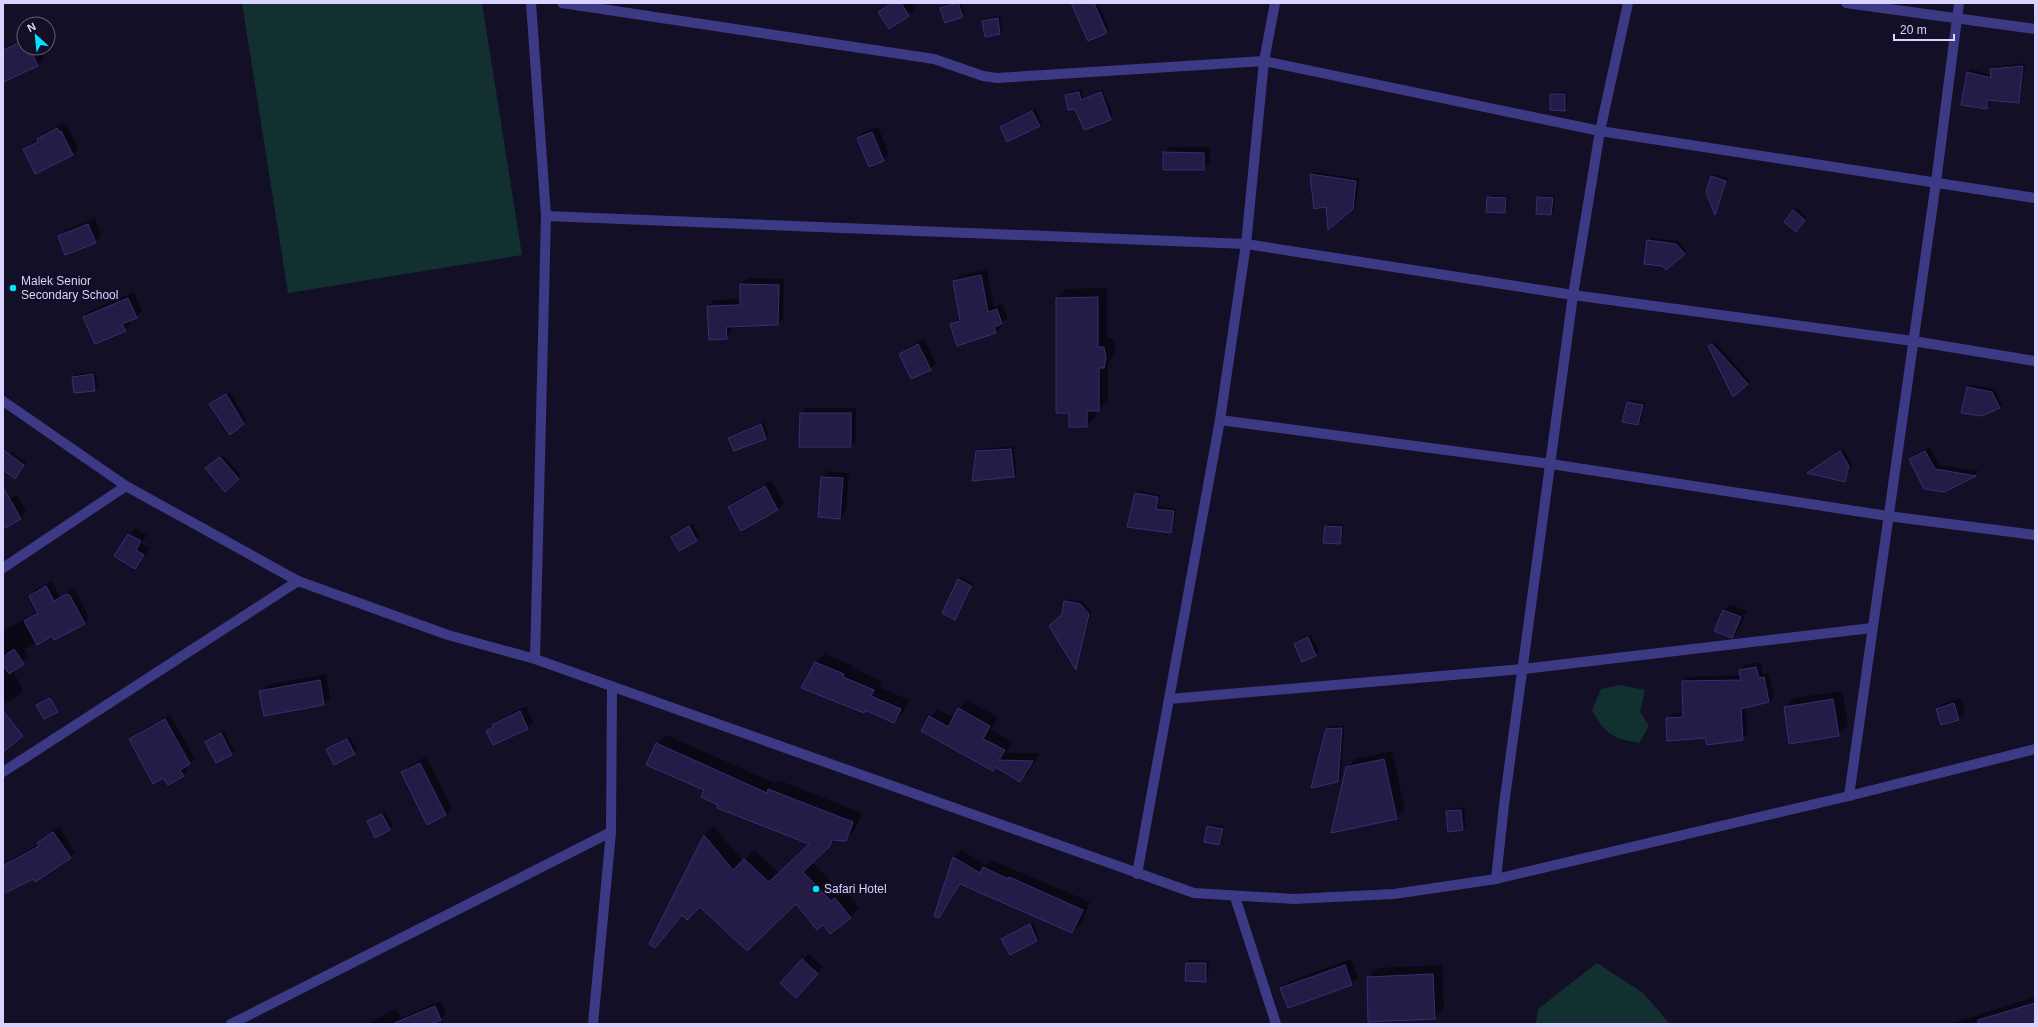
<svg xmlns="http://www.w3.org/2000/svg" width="2038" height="1027" font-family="Arial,sans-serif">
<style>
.green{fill:#12302f}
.shadow{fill:#0007}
.building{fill:#241b47;stroke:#3b2d73}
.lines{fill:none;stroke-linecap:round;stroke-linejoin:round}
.minor{stroke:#3d3a85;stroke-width:10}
.poi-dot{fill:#00e5ff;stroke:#130f26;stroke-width:1.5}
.labels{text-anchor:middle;stroke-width:3.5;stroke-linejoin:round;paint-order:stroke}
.poi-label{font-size:12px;fill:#d9d4ff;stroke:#130f26;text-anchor:start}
</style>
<rect width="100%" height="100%" fill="#130f26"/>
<g class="green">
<polygon points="242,3 482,3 522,255 288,293"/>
<path d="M 1620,685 L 1645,690 L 1640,712 L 1649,726 L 1639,743 C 1612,738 1606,735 1592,710 L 1601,689 Z"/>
<polygon points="1597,963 1643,993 1670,1024 1536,1024 1538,1009"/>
</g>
<g class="shadow">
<polygon points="890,3 911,3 915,9 909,15 889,27 879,12"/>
<polygon points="954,3 961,3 965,14 962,16 941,9"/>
<polygon points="1075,3 1098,3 1109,29 1089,40"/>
<polygon points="1000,16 1003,30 1000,33 985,36 983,22 985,19"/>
<polygon points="24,38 24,48 39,48 44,59 38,65 3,81 3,48"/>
<polygon points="2025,63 2021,100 2018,102 1990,99 1989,105 1987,108 1962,104 1968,72 1971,69 1991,75 1991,70 1994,67"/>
<polygon points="1082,89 1084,98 1103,90 1113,116 1110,119 1075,108 1066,95 1068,93"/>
<polygon points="1554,92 1567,92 1567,107 1564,110 1551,95"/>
<polygon points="1035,109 1042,123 1039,125 1001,127"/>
<polygon points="63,123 65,126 67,125 78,148 72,154 24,150 30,144 38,140 44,133"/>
<polygon points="878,127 889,154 883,160 858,138 864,132"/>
<polygon points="1170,147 1210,147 1210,163 1203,169 1164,153"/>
<polygon points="1314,172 1359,179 1356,205 1353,208 1311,175"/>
<polygon points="1715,174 1728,178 1715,213 1712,177"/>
<polygon points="1491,195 1508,196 1508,209 1505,212 1488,198"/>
<polygon points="1541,195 1555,196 1554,211 1551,214 1538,198"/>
<polygon points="1797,208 1807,217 1798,228 1785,222"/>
<polygon points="95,218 101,236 95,242 59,236 65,230"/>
<polygon points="1651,238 1679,241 1687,251 1684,253 1648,241"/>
<polygon points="987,270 994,307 1003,304 1007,317 1001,323 1002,326 996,332 951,325 960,318 954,281 960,275"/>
<polygon points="747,278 784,279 783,318 777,324 732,326 732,332 726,338 708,306 714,300 741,299 741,284"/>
<polygon points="1107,288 1107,338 1113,338 1115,348 1113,357 1108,363 1108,401 1096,410 1096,416 1087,426 1070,412 1057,298 1066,289"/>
<polygon points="134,292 142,311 136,317 129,320 131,324 125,330 84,317 90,311"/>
<polygon points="924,339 936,363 930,369 900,354 906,348"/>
<polygon points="1715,342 1750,381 1733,396 1709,346"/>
<polygon points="95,372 98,387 95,390 73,377 76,374"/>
<polygon points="1970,384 1995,389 2002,404 1999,407 1963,412 1968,387"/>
<polygon points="230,392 246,420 243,423 213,401"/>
<polygon points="1631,400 1645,403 1641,422 1638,424 1628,402"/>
<polygon points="806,408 856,408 856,441 851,446 801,413"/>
<polygon points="764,422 769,435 766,438 735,449 729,438 732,435"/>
<polygon points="1014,446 1016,473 1013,476 977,452 980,449"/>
<polygon points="1930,447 1939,465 1979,471 1975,475 1944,491 1910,459 1915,454"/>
<polygon points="1843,449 1852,463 1847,478 1844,481 1811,470"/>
<polygon points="12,452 26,462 17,474 3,469 3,464"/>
<polygon points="223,455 241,475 225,490 209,466"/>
<polygon points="828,471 849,473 846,511 840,518 822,477"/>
<polygon points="771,481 784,503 777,510 729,507 735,501"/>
<polygon points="1138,490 1160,495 1158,506 1176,509 1173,529 1170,532 1135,493"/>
<polygon points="17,495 26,512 20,519 3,528 3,502"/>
<polygon points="1329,523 1344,525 1342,540 1339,543 1326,526"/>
<polygon points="692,524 700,537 679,550 672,537"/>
<polygon points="135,528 147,535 141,543 150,548 135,568 115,556"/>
<polygon points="961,577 973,583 955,618 958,580"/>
<polygon points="52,581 60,597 73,589 75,590 89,617 84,623 52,635 24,650 29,657 13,670 23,691 18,696 3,704 3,626 5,630 38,611 30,596 35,590"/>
<polygon points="1068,599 1083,602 1091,611 1078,666 1076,669 1063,614 1065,602"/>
<polygon points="1730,604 1747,611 1738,631 1732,637 1715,631 1724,610"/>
<polygon points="1311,635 1319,652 1303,661 1295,644"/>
<polygon points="824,654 852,665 851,668 882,681 879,687 909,700 903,713 894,722 867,709 864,712 815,663"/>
<polygon points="1761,662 1763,674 1768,673 1774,696 1769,701 1746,706 1747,734 1742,739 1706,737 1667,719 1672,714 1684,713 1683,682 1688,677 1741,675 1740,670 1745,665"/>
<polygon points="326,674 330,698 324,704 264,715 260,692 267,685"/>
<polygon points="1842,691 1848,725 1838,735 1785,708 1794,698"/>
<polygon points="1961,698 1965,713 1959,719 1942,724 1937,709 1943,703"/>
<polygon points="967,701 998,717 991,730 1012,742 1006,753 1040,753 1028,773 1020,781 996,767 993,770 930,717 938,709 954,718 959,709"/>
<polygon points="526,706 533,722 528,728 493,744 487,731 499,720"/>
<polygon points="170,715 195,759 185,766 188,771 183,776 164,777 130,739 135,734"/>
<polygon points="1330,726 1344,726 1341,779 1338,781 1327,729"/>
<polygon points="224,731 234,751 232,754 207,742"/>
<polygon points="666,735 775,783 778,780 862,813 855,830 845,840 836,839 812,862 841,892 845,889 859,908 850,918 823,924 796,902 700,905 683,914 655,947 650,944 704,835 713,826 743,861 754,850 779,873 810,843 720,805 657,744"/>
<polygon points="350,737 357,750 354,753 327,750"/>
<polygon points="1392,751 1405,809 1396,818 1347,768 1356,759"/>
<polygon points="426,757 452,808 446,814 428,824 402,772 408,766"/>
<polygon points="1464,807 1466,827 1463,829 1447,812 1450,809"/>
<polygon points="385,812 393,826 376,836 368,822"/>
<polygon points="1211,824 1225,827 1222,842 1219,844 1208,827"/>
<polygon points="59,827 75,852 70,857 33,878 8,864 13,859 39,844 38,843 43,838"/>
<polygon points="961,850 986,865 991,860 1090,902 1080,925 1072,932 962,884 946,909 939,917 935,915 954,857"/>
<polygon points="1033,922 1039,937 1036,940 1002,939"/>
<polygon points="809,954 823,967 802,990 781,983"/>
<polygon points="1351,959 1358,978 1351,984 1281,988 1288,982"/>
<polygon points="1189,960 1209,961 1208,978 1205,981 1187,963"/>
<polygon points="1442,965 1444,1008 1434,1018 1368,978 1377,968"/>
<polygon points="2035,997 2035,1024 1949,1024"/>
<polygon points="441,1001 446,1013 441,1019 429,1024 367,1024 396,1009 400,1018"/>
</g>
<g class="building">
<polygon points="892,3 901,3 909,16 889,29 878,12"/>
<polygon points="958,3 963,17 945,23 940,8"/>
<polygon points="1071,3 1094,3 1107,33 1088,41"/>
<polygon points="998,18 1000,34 985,37 982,21"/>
<polygon points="24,40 24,48 30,48 38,66 3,82 3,50"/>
<polygon points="2023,66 2019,103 1987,100 1987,109 1961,105 1967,72 1991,78 1990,69"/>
<polygon points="1079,92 1081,100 1101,92 1111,120 1084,130 1075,109 1068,110 1065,95"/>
<polygon points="1550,94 1565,94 1565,111 1550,110"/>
<polygon points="1032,111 1040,126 1007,142 1000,127"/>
<polygon points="57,128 59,132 61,131 73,155 35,174 23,149 38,142 37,139"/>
<polygon points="872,132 884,161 869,167 857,138"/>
<polygon points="1163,152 1204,153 1204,170 1163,170"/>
<polygon points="1310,174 1356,181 1353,209 1328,230 1326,207 1314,209"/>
<polygon points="1711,176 1726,181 1715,215 1706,192"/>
<polygon points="1487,197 1506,198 1505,213 1486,212"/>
<polygon points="1537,197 1553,198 1551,215 1536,214"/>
<polygon points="1793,210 1805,220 1796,232 1784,222"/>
<polygon points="88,224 96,243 65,255 58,236"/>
<polygon points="1647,240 1676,244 1685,254 1666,270 1662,266 1644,264"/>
<polygon points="981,275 988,312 997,309 1002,324 994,327 996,333 957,346 950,324 960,321 953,281"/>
<polygon points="740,284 779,285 778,325 726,327 727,339 709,340 707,306 740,305"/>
<polygon points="1098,297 1098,347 1104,347 1106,358 1104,368 1099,368 1099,411 1087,411 1087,427 1069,427 1069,413 1056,413 1056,298"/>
<polygon points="128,298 137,318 122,324 126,331 95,344 83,317"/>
<polygon points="918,344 931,370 911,379 899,354"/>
<polygon points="1712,344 1748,384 1733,397 1708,346"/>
<polygon points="93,374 95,391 74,393 72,377"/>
<polygon points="1967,387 1992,392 2000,408 1982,416 1961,413"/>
<polygon points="226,394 244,424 230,435 209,404"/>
<polygon points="1627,402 1643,405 1638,425 1622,422"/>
<polygon points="800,413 851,413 851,447 799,447"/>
<polygon points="761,424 766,439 734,451 728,438"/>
<polygon points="1011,449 1014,477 972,481 976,451"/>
<polygon points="3,450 24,465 15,479 3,470"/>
<polygon points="1840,451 1849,466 1845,482 1807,473"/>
<polygon points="1925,451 1935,469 1976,476 1944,492 1924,489 1909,459"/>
<polygon points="220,457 239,479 225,492 205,468"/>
<polygon points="821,477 843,478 840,519 818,517"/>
<polygon points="765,486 778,510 741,531 728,507"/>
<polygon points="3,487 21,519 3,529"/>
<polygon points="1135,493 1158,497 1156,509 1174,511 1171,533 1127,527"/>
<polygon points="689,526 697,541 679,551 671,537"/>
<polygon points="1325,526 1342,527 1340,544 1323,543"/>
<polygon points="128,534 141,541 136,550 144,555 135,569 114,556"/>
<polygon points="958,579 971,586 955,620 942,613"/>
<polygon points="46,586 54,601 67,594 70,596 85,624 54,640 52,636 37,645 24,621 38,613 29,596"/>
<polygon points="1064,601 1080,604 1089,614 1076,670 1049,626 1062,614"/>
<polygon points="1723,610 1741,617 1732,638 1714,631"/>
<polygon points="1308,637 1316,656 1302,662 1294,644"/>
<polygon points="14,649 24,664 9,674 3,665 3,657"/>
<polygon points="815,662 844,674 843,677 874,690 871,696 901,709 894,723 865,710 864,713 801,688"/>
<polygon points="1756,667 1759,678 1764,677 1769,702 1741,709 1743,740 1707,745 1705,738 1667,741 1666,718 1683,717 1682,681 1741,680 1739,670"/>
<polygon points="320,680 324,705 264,716 259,691"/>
<polygon points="50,698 58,712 44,719 36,705"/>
<polygon points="1833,699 1839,736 1789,744 1784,707"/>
<polygon points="1954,703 1959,720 1941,725 1936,709"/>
<polygon points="958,708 990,726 983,739 1005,750 999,760 1033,761 1020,782 995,767 993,771 921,731 929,716 948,727"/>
<polygon points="3,711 23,736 3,752"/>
<polygon points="520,711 528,729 493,745 486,731 493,727 492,725"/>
<polygon points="165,719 190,764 180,770 184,776 168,785 163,778 153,784 129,739"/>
<polygon points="1342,728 1338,782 1311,788 1326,729"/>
<polygon points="221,733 232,755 216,763 205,742"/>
<polygon points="347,739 355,754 334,765 326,749"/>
<polygon points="656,743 767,793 768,789 853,822 846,841 832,840 830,846 803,872 831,901 835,898 851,918 830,934 823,925 817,930 796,904 747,951 700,907 687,920 682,915 655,948 649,944 704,835 733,870 744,859 769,882 809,844 717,808 718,805 701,797 704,790 646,765"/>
<polygon points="1384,759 1397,819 1331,833 1346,767"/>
<polygon points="420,763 446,815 427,825 401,772"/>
<polygon points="1461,810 1463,830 1448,832 1446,811"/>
<polygon points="382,814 390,830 375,838 367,821"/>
<polygon points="1207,826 1223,829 1219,845 1204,842"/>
<polygon points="53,832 71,858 35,882 33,879 3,894 3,866 39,846 37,843"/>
<polygon points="953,857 980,873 983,867 1008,879 1009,877 1083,910 1072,933 960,884 939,918 934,916"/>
<polygon points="1030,924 1037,941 1010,955 1001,939"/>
<polygon points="802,959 818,974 796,998 780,983"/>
<polygon points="1186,963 1206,963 1206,982 1185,981"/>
<polygon points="1345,965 1352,985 1288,1008 1280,988"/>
<polygon points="1433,974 1435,1019 1368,1022 1367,977"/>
<polygon points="2035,1003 2035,1024 1978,1024 1978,1020"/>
<polygon points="435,1006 441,1020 431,1024 392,1024"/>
</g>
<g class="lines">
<g class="minor">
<polyline points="531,3 546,216 1246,244 1573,295 1913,341 2035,361"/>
<polyline points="562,3 934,59 983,76 997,78 1264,61 1600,131 2035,198"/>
<polyline points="1846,3 2035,29"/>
<polyline points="3,401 126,486 298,581 448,635 535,659 1194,893 1294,899 1394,894 1496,879 1849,796 2035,749"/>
<polyline points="1220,420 1551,464 1888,516 2035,535"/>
<polyline points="3,568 126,486"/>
<polyline points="535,659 546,216"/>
<polyline points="1169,699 1523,669 1872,628"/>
<polyline points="3,772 298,581"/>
<polyline points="1849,796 1936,182 1959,3"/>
<polyline points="1137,874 1220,420 1246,244 1264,61 1275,3"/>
<polyline points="1496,879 1504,805 1573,295 1600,131 1628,3"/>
<polyline points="1235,897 1276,1024"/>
<polyline points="231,1024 611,832"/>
<polyline points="593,1024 611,832 612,688"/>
</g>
</g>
<g class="poi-dot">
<circle cx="13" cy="288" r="4"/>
<circle cx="816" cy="889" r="4"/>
</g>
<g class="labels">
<g class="poi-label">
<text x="21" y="285">Malek Senior<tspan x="21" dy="14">Secondary School</tspan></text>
<text x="824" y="893">Safari Hotel</text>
</g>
</g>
<rect width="2038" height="1027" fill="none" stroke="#d9d4ff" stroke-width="8"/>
<g transform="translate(36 36) rotate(333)"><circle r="19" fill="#130f26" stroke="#625e7d"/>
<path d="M0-3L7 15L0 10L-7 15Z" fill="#00e5ff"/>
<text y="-6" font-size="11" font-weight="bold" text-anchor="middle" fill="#d9d4ff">N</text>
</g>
<path d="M1894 34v6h60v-6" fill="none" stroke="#d9d4ff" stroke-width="2"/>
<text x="1900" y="34" font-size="12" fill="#d9d4ff" stroke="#130f26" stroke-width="3" paint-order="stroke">20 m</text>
</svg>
